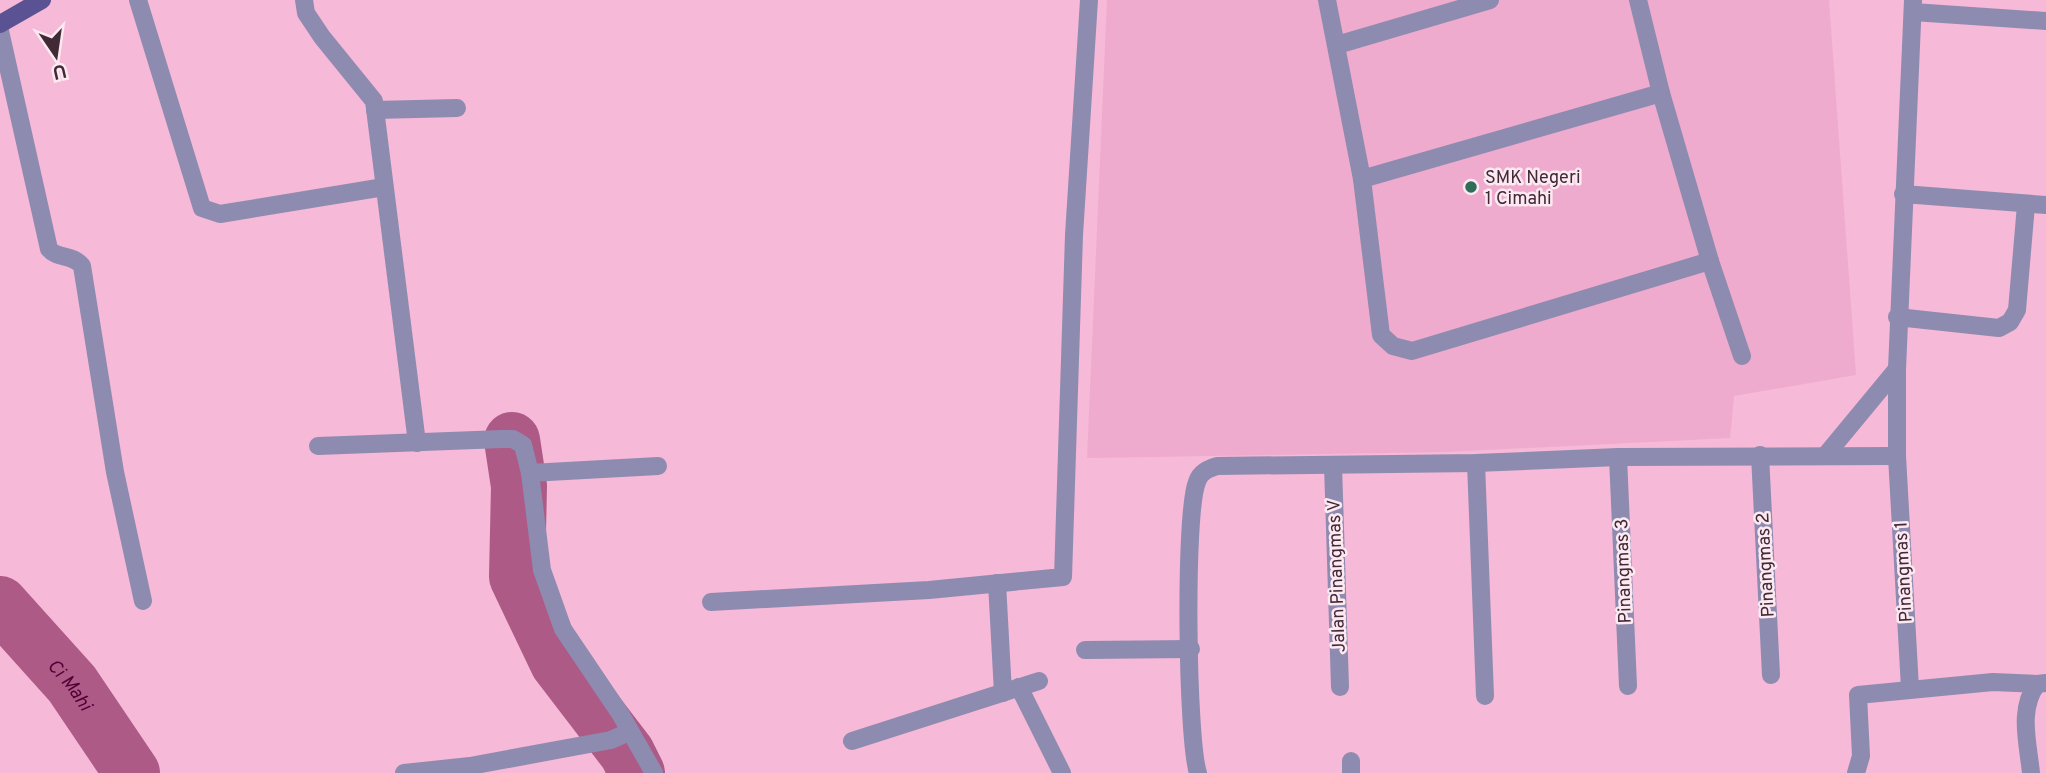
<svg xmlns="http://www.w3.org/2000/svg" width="2046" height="773" font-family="Overpass,sans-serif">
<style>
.built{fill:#efabcd}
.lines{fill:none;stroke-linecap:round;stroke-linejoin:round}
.river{stroke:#ad5a87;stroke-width:56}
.lane{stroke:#8e8bb0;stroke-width:18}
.street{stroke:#8e8bb0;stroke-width:18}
.primary{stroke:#5b5293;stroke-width:18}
.poi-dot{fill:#306c58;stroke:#fce9f1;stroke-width:2.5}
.labels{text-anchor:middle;stroke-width:5;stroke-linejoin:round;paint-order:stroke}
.poi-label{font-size:18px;fill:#412935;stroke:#fce9f1;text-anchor:start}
.street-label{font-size:18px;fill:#412935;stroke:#fce9f1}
.water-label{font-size:19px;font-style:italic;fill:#510035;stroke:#fce9f1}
</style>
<rect width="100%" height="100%" fill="#f6b9d7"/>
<polygon class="built" points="1107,0 1829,0 1856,375 1734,396 1730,438 1446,452 1087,458"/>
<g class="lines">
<g class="river">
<polyline points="512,440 519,486 517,577 558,663 627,753 637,773"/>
<path id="s1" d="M 0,604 L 72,684 L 132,773"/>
</g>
<g class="lane">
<polyline points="1327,0 1362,179 1381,335 1393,346 1412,351 1710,261 1742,356"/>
<polyline points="1638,0 1661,93"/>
<path d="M 0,31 L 49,249 C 57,259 73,254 82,266 L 115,472 L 143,601"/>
<polyline points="1337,45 1490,0"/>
<polyline points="1362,179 1661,93 1710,261"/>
</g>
<g class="street">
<polyline points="138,0 202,208 220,214 384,187"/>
<polyline points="304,0 306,13 322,37 374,101 417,443"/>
<polyline points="1913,12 2046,21"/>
<polyline points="375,110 457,108"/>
<polyline points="1903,194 2046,205"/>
<polyline points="1897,317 1999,328 2010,322 2017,310 2026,205"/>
<polyline points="318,446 502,439 513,439 523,445 530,473 542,570 563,629 621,715 654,773"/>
<polyline points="1760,455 1771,675"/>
<polyline points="1825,456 1897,369"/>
<polyline points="1618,457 1628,686"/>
<polyline points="1476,463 1485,696"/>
<polyline points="1333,465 1340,687"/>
<polyline points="530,473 658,466"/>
<polyline points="997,583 1003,693"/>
<polyline points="711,602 929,590 1063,577 1074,235 1089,0"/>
<polyline points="1085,650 1191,649"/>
<polyline points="1019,687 1062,773"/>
<polyline points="1910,688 1897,456 1897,369 1913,0"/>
<polyline points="852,741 1039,681"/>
<polyline points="404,773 470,766 611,740 629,732"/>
<path d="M 1198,773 C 1187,739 1184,514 1197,482 C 1200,472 1208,469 1217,466 L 1476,463 L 1618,457 L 1897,456"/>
<polyline points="1351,773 1351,761"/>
<polyline points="1856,773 1861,756 1858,695 1993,682 2037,684"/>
<path d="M 2031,773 C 2028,743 2018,709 2037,684 L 2046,683"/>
</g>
<polyline class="primary" points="0,24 42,0"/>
</g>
<circle class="poi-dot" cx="1471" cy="187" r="7"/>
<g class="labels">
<g class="poi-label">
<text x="1485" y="183">SMK Negeri<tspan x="1485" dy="21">1 Cimahi</tspan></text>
</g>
<g class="street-label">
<text transform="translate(1765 565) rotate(-93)" y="6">Pinangmas 2</text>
<text transform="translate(1623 571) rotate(-92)" y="6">Pinangmas 3</text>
<text transform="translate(1903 572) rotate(-93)" y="6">Pinangmas 1</text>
<text transform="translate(1336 576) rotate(-92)" y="6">Jalan Pinangmas V</text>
</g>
<g class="water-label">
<text dy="7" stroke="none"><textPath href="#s1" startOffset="107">Ci Mahi</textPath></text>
</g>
</g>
<g transform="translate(56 56) rotate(167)" stroke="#fce9f1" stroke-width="5" paint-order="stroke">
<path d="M0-5L12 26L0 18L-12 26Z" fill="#412935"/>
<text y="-10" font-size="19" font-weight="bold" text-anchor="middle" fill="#412935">U</text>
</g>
</svg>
